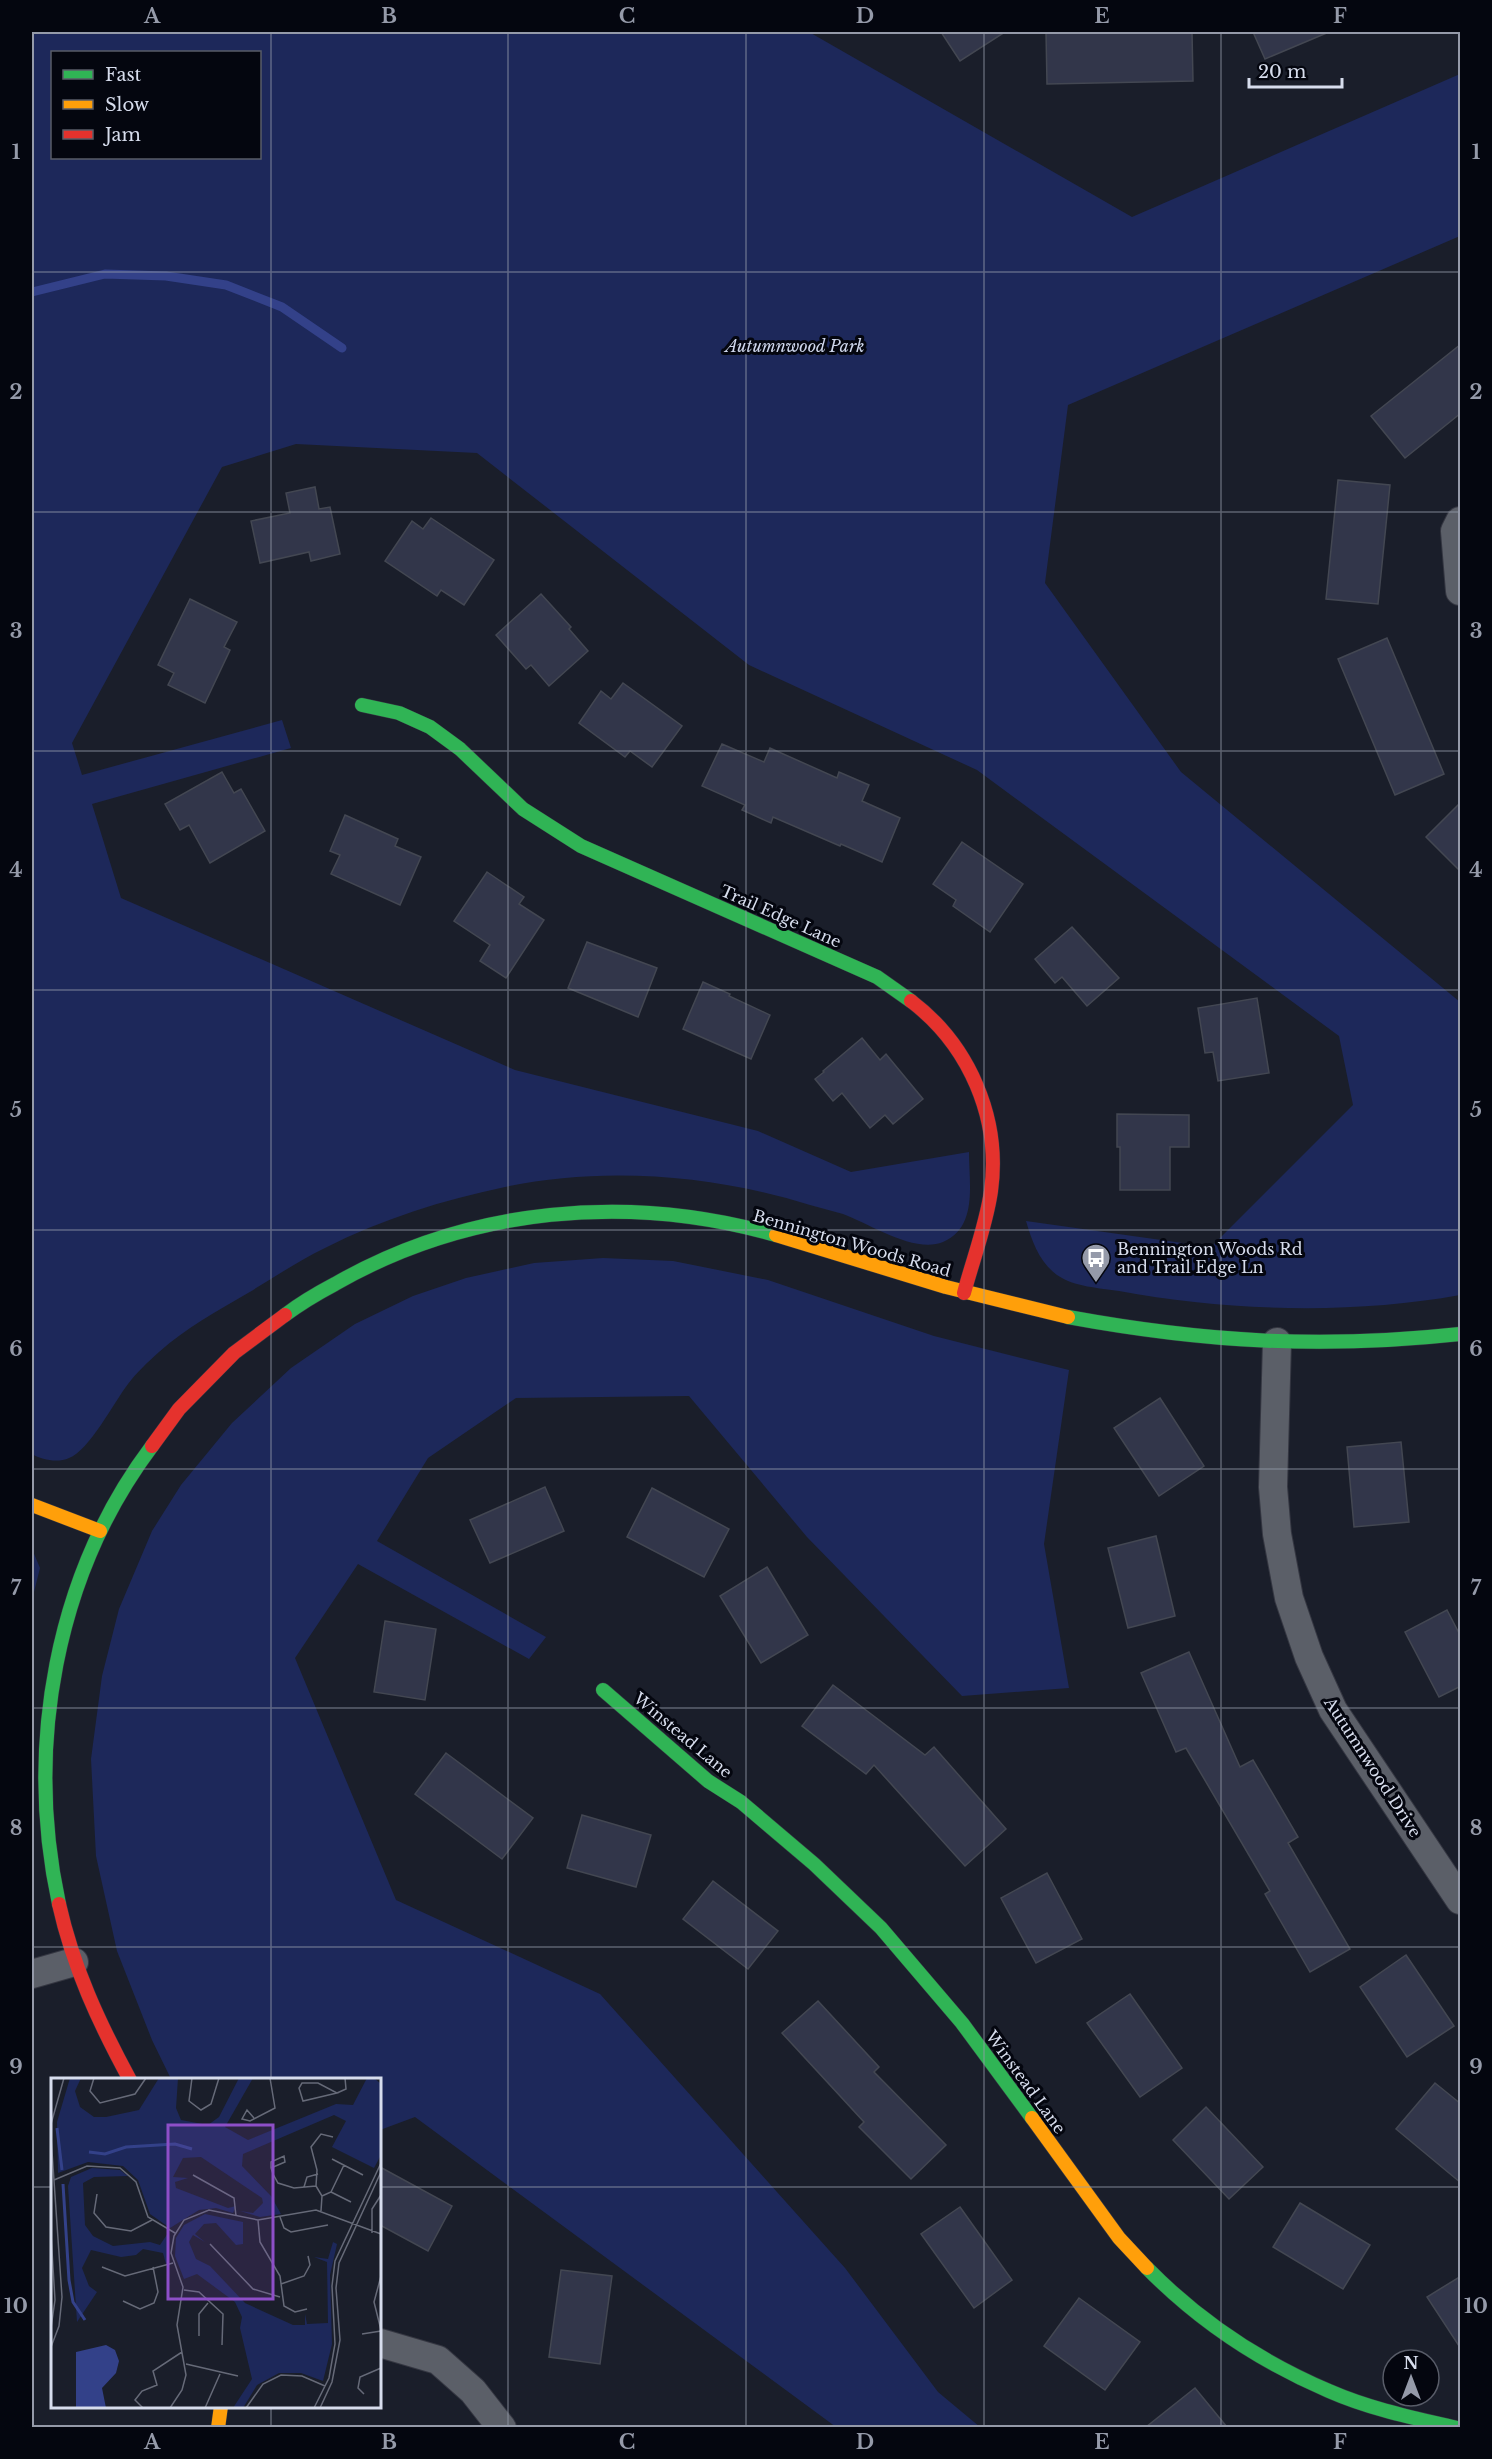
<svg xmlns="http://www.w3.org/2000/svg" width="1492" height="2459" font-family="'Libre Baskerville',serif">
<style>
.green{fill:#1d285a;fill-rule:evenodd}
.lines{fill:none;stroke-linecap:round;stroke-linejoin:round}
.stream{stroke:#334189;stroke-width:9}
.building{fill:#32364a;stroke:#434752;stroke-width:1.5}
.street-casing{stroke:#353742;stroke-width:30}
.fast-casing{stroke:#353742;stroke-width:15}
.slow-casing{stroke:#353742;stroke-width:15}
.jam-casing{stroke:#353742;stroke-width:15}
.street{stroke:#5b5f68;stroke-width:28}
.fast{stroke:#30b455;stroke-width:14}
.slow{stroke:#ff9f0a;stroke-width:14}
.jam{stroke:#e5322d;stroke-width:14}
.grid{fill:none;stroke:#959aa9;stroke-width:1.5;stroke-opacity:0.55}
.labels{text-anchor:middle;stroke-width:6;stroke-linejoin:round;paint-order:stroke}
.park-label{font-size:16px;font-style:italic;fill:#cfd7ed;stroke:#04060f}
.street-label{font-size:16px;fill:#d7dded;stroke:#04060f}
.poi-label{font-size:16px;fill:#d7dded;stroke:#04060f;text-anchor:start}
.inset-river{fill:none;stroke:#334189;stroke-width:3}
.inset-road{fill:none;stroke:#666a78;stroke-width:1.5}
.view{fill:#8d4fc8;fill-opacity:0.15;stroke:#8d4fc8;stroke-width:3}
.inset-edge{fill:none;stroke:#d7dded;stroke-width:3}
.neatline{fill:none;stroke:#959aa9;stroke-width:2}
.grid-label{font-size:20px;text-anchor:middle;font-weight:bold;fill:#959aa9}
</style>
<rect width="100%" height="100%" fill="#1a1e2a"/>
<g class="green">
<path d="M 32,32 L 809,32 L 1132,217 L 1460,74 L 1460,236 L 1068,405 L 1045,583 L 1181,772 L 1460,1002 L 1460,1295 C 1351,1315 1228,1311 1119,1291 C 1100,1288 1074,1287 1057,1275 C 1039,1262 1032,1241 1026,1221 L 1211,1247 L 1353,1105 L 1339,1036 L 977,770 L 749,665 L 477,453 L 296,444 L 222,467 L 72,743 L 82,775 L 282,720 L 291,748 L 92,804 L 121,898 L 515,1070 L 758,1131 L 851,1172 L 969,1152 C 969,1184 978,1227 943,1242 C 915,1254 870,1224 843,1214 C 832,1211 821,1208 810,1205 C 714,1175 604,1166 505,1187 C 443,1200 382,1219 325,1248 C 298,1261 273,1278 248,1293 C 217,1311 186,1328 159,1352 C 148,1362 136,1373 128,1384 C 114,1402 89,1451 69,1458 C 58,1463 42,1460 32,1454 ZM 52,52 L 260,52 L 260,158 L 52,158 Z"/>
<polygon points="603,1258 673,1261 768,1280 934,1336 1069,1370 1044,1544 1069,1688 962,1696 807,1537 689,1396 516,1398 428,1458 377,1541 546,1637 529,1659 358,1564 295,1658 396,1900 600,1994 845,2268 938,2392 980,2427 836,2427 415,2117 380,2130 380,2080 171,2079 152,2040 117,1951 96,1856 91,1759 102,1676 119,1609 152,1531 181,1485 232,1423 291,1368 355,1324 413,1296 466,1278 534,1263"/>
<polygon points="32,1549 40,1568 32,1600"/>
</g>
<g class="lines">
<polyline class="stream" points="32,292 105,274 166,276 226,285 282,307 342,348"/>
</g>
<g class="building">
<polygon points="941,32 1005,32 960,61"/>
<polygon points="1046,32 1192,32 1193,81 1047,84"/>
<polygon points="1253,32 1329,32 1265,59"/>
<polygon points="1461,344 1461,413 1405,458 1371,416"/>
<polygon points="1338,480 1390,485 1378,604 1326,599"/>
<polygon points="315,487 319,509 330,507 340,554 311,561 309,552 260,563 251,521 290,513 286,493"/>
<polygon points="431,518 494,560 464,605 441,590 437,596 385,561 412,521 423,529"/>
<polygon points="541,594 571,627 569,629 588,651 549,686 531,665 526,669 496,635"/>
<polygon points="190,599 237,622 224,647 230,650 205,703 168,685 174,673 158,665"/>
<polygon points="1387,638 1444,774 1395,795 1338,659"/>
<polygon points="623,683 682,726 652,767 630,751 625,757 579,723 601,691 611,699"/>
<polygon points="722,744 764,762 770,748 837,778 839,772 869,785 862,801 900,818 882,862 841,844 840,846 773,817 771,823 742,810 745,805 702,786"/>
<polygon points="222,772 234,793 241,789 265,831 210,863 189,825 180,830 165,804"/>
<polygon points="1461,802 1461,872 1426,837"/>
<polygon points="345,815 398,839 395,846 421,857 400,905 331,874 340,855 330,851"/>
<polygon points="962,842 1023,884 990,932 953,906 956,900 933,884"/>
<polygon points="487,872 524,897 519,904 544,920 506,978 480,961 490,945 454,921"/>
<polygon points="1072,927 1119,978 1087,1006 1062,977 1055,983 1035,959"/>
<polygon points="587,942 657,968 638,1017 568,988"/>
<polygon points="703,982 730,994 729,996 770,1015 751,1059 683,1029"/>
<polygon points="1257,998 1269,1073 1218,1081 1213,1052 1205,1053 1198,1008"/>
<polygon points="862,1038 880,1060 886,1054 923,1099 893,1124 885,1115 870,1128 842,1093 833,1101 815,1079 824,1072 823,1071"/>
<polygon points="1117,1114 1189,1115 1189,1147 1170,1147 1170,1190 1120,1190 1120,1147 1117,1147"/>
<polygon points="1160,1398 1204,1466 1159,1496 1114,1428"/>
<polygon points="1401,1442 1409,1522 1354,1527 1347,1447"/>
<polygon points="545,1487 564,1531 490,1563 470,1520"/>
<polygon points="652,1488 729,1529 704,1577 627,1537"/>
<polygon points="1156,1536 1175,1616 1128,1628 1108,1548"/>
<polygon points="767,1567 808,1635 761,1663 720,1596"/>
<polygon points="1447,1610 1461,1637 1461,1686 1439,1697 1405,1632"/>
<polygon points="385,1621 436,1629 425,1700 374,1692"/>
<polygon points="1189,1652 1240,1767 1253,1760 1298,1837 1288,1843 1350,1949 1310,1972 1265,1894 1270,1891 1186,1748 1176,1752 1141,1673"/>
<polygon points="833,1685 925,1755 934,1747 1006,1829 965,1866 874,1765 866,1774 802,1726"/>
<polygon points="446,1753 533,1818 502,1859 415,1794"/>
<polygon points="582,1815 651,1835 636,1887 567,1868"/>
<polygon points="1047,1873 1082,1939 1036,1963 1001,1898"/>
<polygon points="713,1881 778,1931 748,1969 683,1919"/>
<polygon points="1406,1955 1454,2026 1407,2057 1360,1987"/>
<polygon points="1130,1994 1182,2068 1140,2097 1087,2023"/>
<polygon points="818,2001 879,2067 874,2072 946,2145 911,2179 859,2127 864,2122 782,2033"/>
<polygon points="1435,2083 1461,2104 1461,2183 1396,2129"/>
<polygon points="1206,2107 1263,2167 1229,2199 1173,2140"/>
<polygon points="380,2167 452,2206 428,2251 380,2225"/>
<polygon points="1300,2203 1370,2245 1343,2289 1273,2247"/>
<polygon points="960,2207 1012,2280 974,2308 921,2234"/>
<polygon points="561,2270 612,2276 600,2364 549,2357"/>
<polygon points="1461,2276 1461,2349 1427,2297"/>
<polygon points="1079,2298 1140,2342 1105,2390 1044,2346"/>
<polygon points="1195,2388 1227,2427 1146,2427"/>
</g>
<g class="lines">
<g class="street-casing">
<g id="street">
<polyline points="1460,521 1455,531 1460,591"/>
<polyline points="1277,1342 1273,1487 1277,1534 1289,1598 1309,1657 1333,1710 1460,1900"/>
<polyline points="32,1974 74,1962"/>
<polyline points="380,2343 438,2360 473,2391 502,2428"/>
</g>
</g>
<g class="fast-casing">
<g id="fast">
<polyline points="362,705 399,713 430,727 460,749 523,809 581,846 877,977 911,1001"/>
<path d="M 285,1315 C 301,1303 318,1293 335,1284 C 469,1207 629,1193 776,1235"/>
<path d="M 1068,1317 C 1204,1342 1322,1349 1460,1334"/>
<polyline points="603,1690 708,1781 741,1802 814,1864 881,1928 962,2023 1032,2118"/>
<path d="M 59,1904 C 25,1747 55,1575 152,1446"/>
<path d="M 1147,2268 C 1199,2321 1261,2362 1329,2391 C 1370,2409 1414,2418 1457,2428"/>
</g>
</g>
<g class="slow-casing">
<g id="slow">
<polyline points="776,1235 946,1287 1068,1317"/>
<polyline points="32,1505 100,1531"/>
<polyline points="1032,2118 1119,2238 1147,2268"/>
<polyline points="218,2428 221,2406"/>
</g>
</g>
<g class="jam-casing">
<g id="jam">
<path d="M 911,1001 C 969,1045 1001,1118 991,1191 C 986,1226 973,1259 964,1293"/>
<polyline points="152,1446 179,1409 234,1353 285,1315"/>
<path d="M 59,1904 C 73,1967 99,2023 130,2080"/>
</g>
</g>
<use href="#street" class="street"/>
<use href="#fast" class="fast"/>
<use href="#slow" class="slow"/>
<use href="#jam" class="jam"/>
</g>
<path class="grid" d="M 271,32 L 271,2080M 508,32 L 508,2428M 746,32 L 746,2428M 984,32 L 984,2428M 1221,32 L 1221,2428M 32,272 L 1460,272M 32,512 L 1460,512M 32,751 L 1460,751M 32,990 L 1460,990M 32,1230 L 1460,1230M 32,1469 L 1460,1469M 32,1708 L 1460,1708M 32,1947 L 1460,1947M 32,2187 L 52,2187M 380,2187 L 1460,2187M 271,2406 L 271,2428"/>
<defs>
<g id="bus-pin" transform="scale(1.5)"><path d="M0 17L-7.5 6A9.5 9.5 0 1 1 7.5 6Z" fill="#959aa9" stroke="#04060f"/><path d="M-5-6H5V4H4V6H2V4H-2V6H-4V4H-5ZM-3.5-4V0h7V-4ZM-3.5 1.2v1.5H-2V1.2ZM2 1.2v1.5H3.5V1.2Z" fill="#fff"/></g>
</defs>
<g fill-rule="evenodd">
<use href="#bus-pin" x="1096" y="1258"/>
</g>
<g class="labels">
<g class="park-label">
<text x="795" y="352">Autumnwood Park</text>
</g>
<g class="street-label">
<text transform="translate(781 916) rotate(24)" y="6">Trail Edge Lane</text>
<text transform="translate(852 1243) rotate(16)" y="6">Bennington Woods Road</text>
<text transform="translate(683 1735) rotate(40)" y="6">Winstead Lane</text>
<text transform="translate(1373 1767) rotate(57)" y="6">Autumnwood Drive</text>
<text transform="translate(1026 2082) rotate(54)" y="6">Winstead Lane</text>
</g>
<g class="poi-label">
<text x="1117" y="1255">Bennington Woods Rd<tspan x="1117" dy="18">and Trail Edge Ln</tspan></text>
</g>
</g>
<g transform="translate(51 2078)">
<rect width="330" height="330" fill="#1a1e2a"/>
<path d="M 19,0 L 30,0 L 24,13 L 29,29 L 43,39 L 55,39 L 88,32 L 108,0 L 127,0 L 125,30 L 130,42 L 157,47 L 168,39 L 188,0 L 202,0 L 174,49 L 197,62 L 285,26 L 302,27 L 316,0 L 323,0 L 330,6 L 330,77 L 323,90 L 281,69 L 295,43 L 283,37 L 192,76 L 191,88 L 220,118 L 230,136 L 209,139 L 189,133 L 202,135 L 212,125 L 211,120 L 150,79 L 132,80 L 122,99 L 137,100 L 124,104 L 125,110 L 177,130 L 185,128 L 182,135 L 165,130 L 148,132 L 119,150 L 99,136 L 87,102 L 72,88 L 37,84 L 7,95 L 6,44 ZM 41,90 L 69,92 L 77,98 L 43,99 L 32,105 L 34,147 L 42,158 L 62,168 L 99,164 L 109,167 L 117,155 L 118,184 L 115,186 L 112,175 L 92,171 L 85,177 L 70,179 L 40,172 L 31,190 L 38,208 L 46,214 L 26,244 L 17,108 L 20,99 ZM 154,136 L 192,144 L 192,166 L 185,167 L 165,145 L 153,146 L 144,156 L 154,164 L 142,157 L 138,164 L 145,181 L 159,188 L 194,225 L 242,247 L 254,247 L 254,236 L 256,246 L 277,245 L 276,184 L 263,179 L 277,181 L 282,164 L 286,166 L 279,197 L 281,266 L 272,303 L 250,295 L 228,295 L 206,307 L 192,330 L 182,330 L 201,301 L 189,250 L 191,239 L 184,224 L 146,196 L 133,201 L 124,178 L 125,160 L 133,147 Z" fill="#1d285a"/>
<path d="M 55,267 L 64,272 L 68,283 L 65,295 L 51,310 L 55,330 L 25,330 L 25,274 Z" fill="#334189"/>
<path class="inset-river" d="M 6,50 L 11,92M 38,74 L 54,76 L 75,69 L 124,66 L 141,71M 12,106 L 18,202 L 22,224 L 34,242"/>
<path class="inset-road" d="M 43,0 L 39,13 L 49,25 L 84,16 L 95,0M 141,0 L 138,23 L 150,32 L 160,26 L 168,0M 251,5 L 267,5 L 286,15 L 252,23 L 248,10 ZM 286,15 L 295,11 L 294,0M 203,40 L 196,32 L 191,41 L 199,43 L 224,30 L 219,0M 0,46 L 13,0M 0,59 L 11,219 L 8,248 L 0,269M 281,81 L 312,97M 220,90 L 234,84 L 233,78 L 220,84 L 220,90 L 222,96 L 227,105 L 243,110 L 265,108M 142,97 L 183,120 L 185,138M 3,102 L 36,88 L 69,90 L 85,104 L 97,139 L 124,155M 265,108 L 266,92 L 260,69 L 270,56 L 282,59M 265,108 L 271,118 L 270,133M 253,109 L 256,99 L 267,96M 280,114 L 300,124M 46,116 L 43,135 L 55,149 L 80,153 L 101,142M 271,118 L 280,114 L 293,87M 229,139 L 233,150 L 240,154 L 277,147M 207,142 L 209,164 L 229,198 L 233,228 L 244,234 L 256,231M 321,155 L 321,131 L 330,117M 0,156 L 4,222 L 0,250M 159,166 L 202,211 L 229,219M 51,189 L 74,198 L 122,185M 330,198 L 323,224 L 330,252M 230,206 L 253,198 L 259,187 L 257,178M 133,212 L 148,214 L 172,236 L 171,267M 72,223 L 89,231 L 103,225 L 107,214 L 102,189M 311,256 L 330,253M 148,258 L 148,236 L 157,225M 135,286 L 187,298M 313,316 L 307,310 L 309,299 L 330,290M 92,330 L 84,322 L 91,313 L 106,307 L 102,293 L 131,274M 119,330 L 131,312 L 135,297 L 126,247 L 132,209 L 120,175 L 123,158 L 133,142 L 158,132 L 207,142 L 265,132 L 330,156M 154,330 L 169,296M 195,330 L 212,306 L 230,297 L 251,298 L 274,308M 263,330 L 278,300 L 284,266 L 281,208 L 284,183 L 330,85M 269,330 L 281,304 L 289,262 L 285,210 L 288,185 L 330,94"/>
<path class="view" d="M 117,47 L 222,47 L 222,221 L 117,221 Z"/>
<rect width="330" height="330" class="inset-edge"/>
</g>
<rect width="1492" height="2459" fill="none" stroke="#04060f" stroke-width="66"/>
<rect x="51" y="51" width="210" height="108" fill="#04060f" stroke="#585c68" stroke-width="1.5"/>
<rect x="63" y="70" width="30" height="9" fill="#30b455" stroke="#585c68" stroke-width="1.5"/>
<text x="105" y="81" font-size="18" fill="#d7dded">Fast</text>
<rect x="63" y="100" width="30" height="9" fill="#ff9f0a" stroke="#585c68" stroke-width="1.5"/>
<text x="105" y="111" font-size="18" fill="#d7dded">Slow</text>
<rect x="63" y="130" width="30" height="9" fill="#e5322d" stroke="#585c68" stroke-width="1.5"/>
<text x="105" y="141" font-size="18" fill="#d7dded">Jam</text>
<g transform="translate(1411 2378)"><circle r="28" fill="#04060f" stroke="#585c68" stroke-width="1.5"/>
<path d="M0-4.5L10 22L0 15L-10 22Z" fill="#959aa9"/>
<text y="-9" font-size="16" font-weight="bold" text-anchor="middle" fill="#d7dded">N</text>
</g>
<path d="M1249 78v9h93v-9" fill="none" stroke="#d7dded" stroke-width="3"/>
<text x="1258" y="78" font-size="18" fill="#d7dded" stroke="#04060f" stroke-width="4.5" paint-order="stroke">20 m</text>
<rect x="33" y="33" width="1426" height="2393" class="neatline"/>
<g class="grid-label">
<text x="152" y="23">A</text>
<text x="389" y="23">B</text>
<text x="627" y="23">C</text>
<text x="865" y="23">D</text>
<text x="1102" y="23">E</text>
<text x="1340" y="23">F</text>
<text x="16" y="159">1</text>
<text x="1476" y="159">1</text>
<text x="16" y="399">2</text>
<text x="1476" y="399">2</text>
<text x="16" y="638">3</text>
<text x="1476" y="638">3</text>
<text x="16" y="877">4</text>
<text x="1476" y="877">4</text>
<text x="16" y="1117">5</text>
<text x="1476" y="1117">5</text>
<text x="16" y="1356">6</text>
<text x="1476" y="1356">6</text>
<text x="16" y="1595">7</text>
<text x="1476" y="1595">7</text>
<text x="16" y="1835">8</text>
<text x="1476" y="1835">8</text>
<text x="16" y="2074">9</text>
<text x="1476" y="2074">9</text>
<text x="16" y="2313">10</text>
<text x="1476" y="2313">10</text>
<text x="152" y="2449">A</text>
<text x="389" y="2449">B</text>
<text x="627" y="2449">C</text>
<text x="865" y="2449">D</text>
<text x="1102" y="2449">E</text>
<text x="1340" y="2449">F</text>
</g>
</svg>
